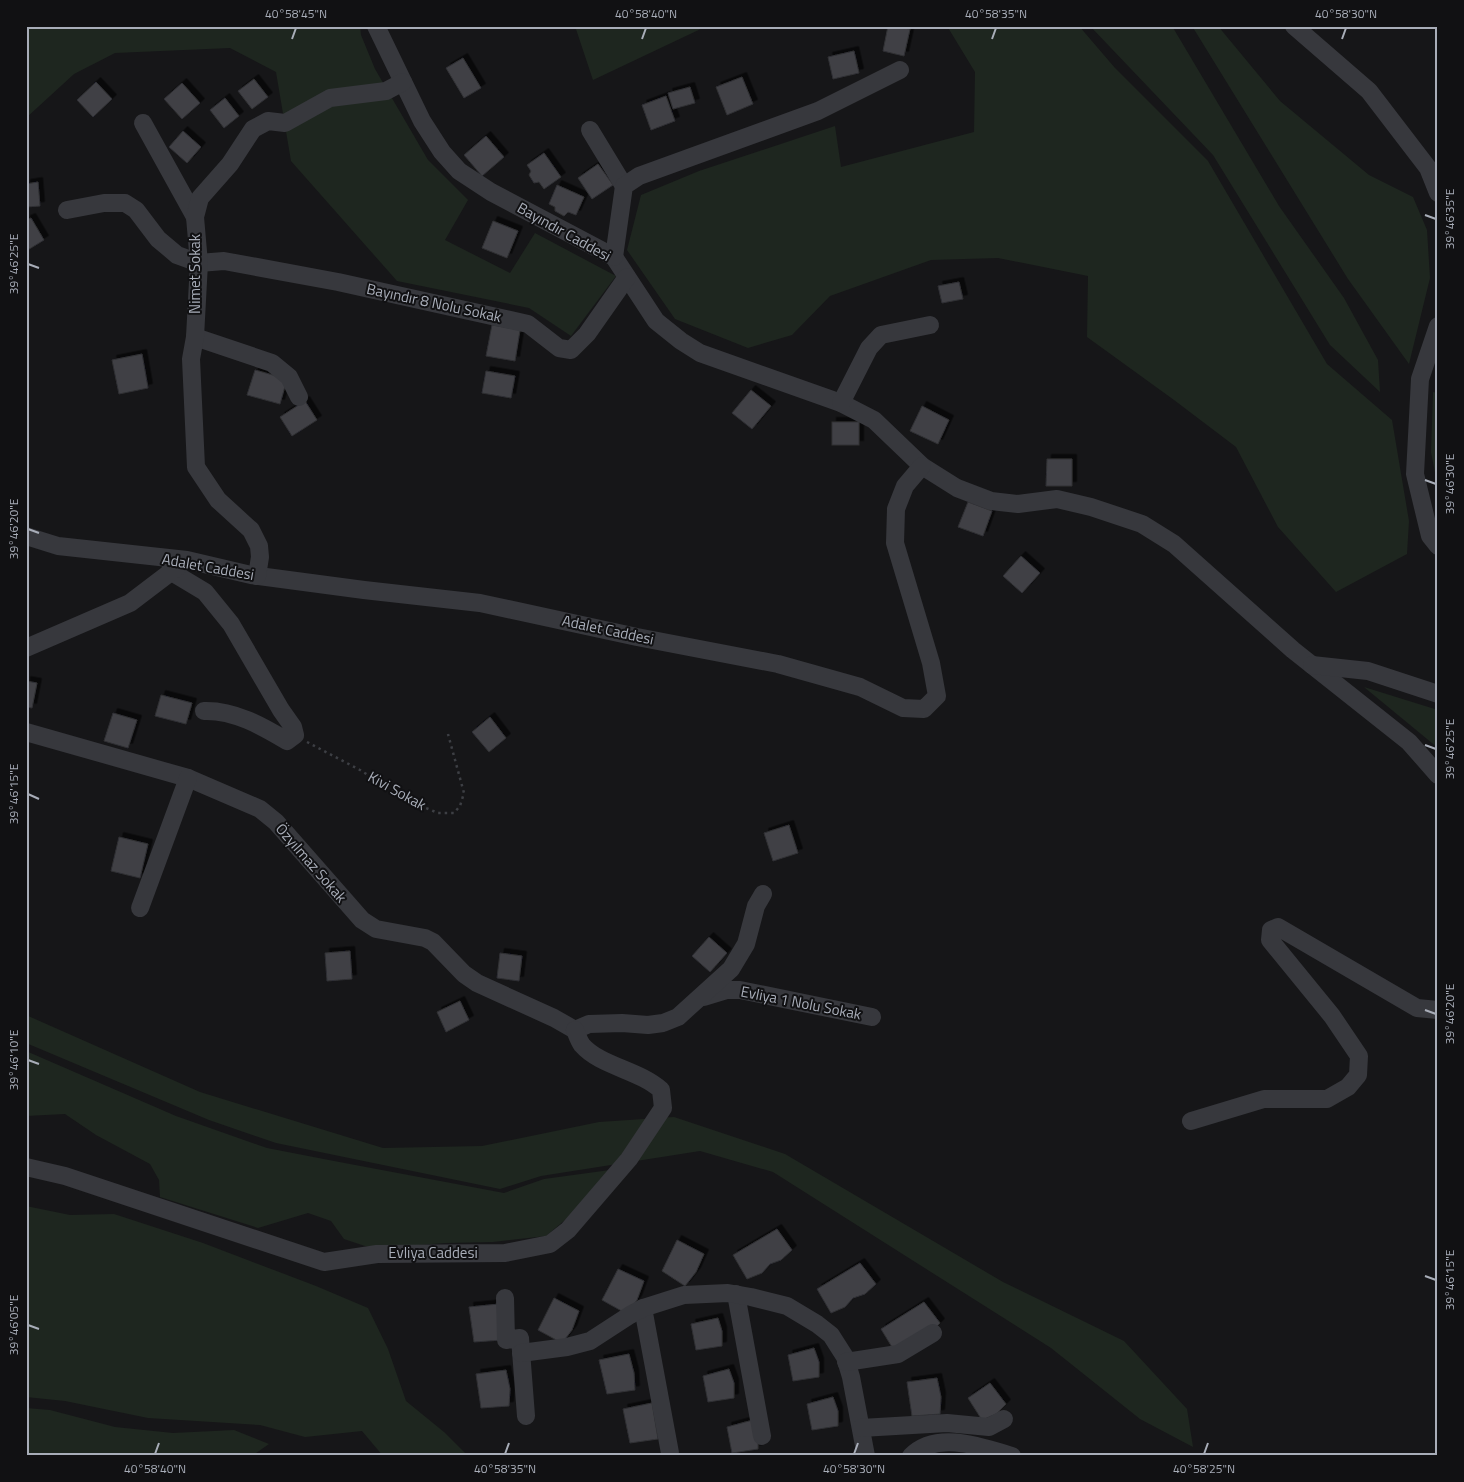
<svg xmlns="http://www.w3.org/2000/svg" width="1464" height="1482" font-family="'Titillium Web',sans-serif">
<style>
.green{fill:#1e261f}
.building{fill:#404145;stroke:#303034;filter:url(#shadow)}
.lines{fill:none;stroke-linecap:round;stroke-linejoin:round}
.path{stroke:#3d3f44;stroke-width:2.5;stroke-dasharray:2.5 4;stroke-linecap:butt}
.minor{stroke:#37383d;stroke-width:18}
.ticks{fill:none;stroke:#a8adb8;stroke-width:2}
.labels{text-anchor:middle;stroke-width:4;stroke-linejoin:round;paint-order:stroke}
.street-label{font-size:15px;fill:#a8adb8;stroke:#111113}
.neatline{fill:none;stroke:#a8adb8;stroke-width:2}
.ticks-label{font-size:12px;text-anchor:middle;fill:#a8adb8}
</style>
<defs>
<filter id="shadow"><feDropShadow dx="4.5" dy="-4.5" stdDeviation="0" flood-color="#0009"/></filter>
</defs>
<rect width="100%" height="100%" fill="#161618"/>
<g class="green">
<polygon points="26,26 360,26 361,35 375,69 428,160 468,200 445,240 510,273 535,233 616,276 571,336 529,308 397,281 291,161 276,72 230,48 115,53 74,74 26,118"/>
<polygon points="575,26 707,26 593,80"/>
<polygon points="947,26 1079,26 1115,68 1208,161 1327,364 1392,420 1409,521 1407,554 1336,592 1278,527 1236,447 1174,400 1087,337 1088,276 998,258 931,260 830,296 792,335 748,348 675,319 627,250 641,195 699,171 835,126 841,167 974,132 975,72"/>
<polygon points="1090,26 1172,26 1279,206 1344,298 1378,360 1380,392 1330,345 1213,155"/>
<polygon points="1192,26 1218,26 1280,101 1369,175 1413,197 1427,230 1430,278 1409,364 1348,279"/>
<polygon points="1433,392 1438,393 1438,488 1431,452"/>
<polygon points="1364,687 1438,710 1438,748"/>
<polygon points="26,1015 200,1092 383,1148 482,1146 599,1122 674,1117 785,1154 1003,1282 1124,1341 1187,1409 1193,1447 1140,1419 1051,1348 773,1172 700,1151 541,1176 500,1189 276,1143 209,1120 26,1043"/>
<polygon points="26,1051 176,1116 267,1148 334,1161 504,1193 544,1179 610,1170 572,1214 546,1236 493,1242 446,1243 392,1247 365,1246 344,1239 331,1221 308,1213 258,1228 160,1197 159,1180 150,1164 96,1135 65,1114 26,1116"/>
<polygon points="26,1206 70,1215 114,1214 203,1243 316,1286 368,1308 388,1349 406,1401 444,1432 468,1456 383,1456 362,1431 305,1437 260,1425 148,1418 65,1401 26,1397"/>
<polygon points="26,1408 50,1410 115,1427 173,1433 234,1430 269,1444 252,1456 26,1456"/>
</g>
<g class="building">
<polygon points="888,26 910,29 904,56 883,51"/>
<polygon points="854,51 859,73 833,79 828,57"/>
<polygon points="463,58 481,88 464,98 446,68"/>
<polygon points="742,77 753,104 727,115 716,87"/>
<polygon points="254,79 268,97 252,109 238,91"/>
<polygon points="96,82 112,99 93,117 77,100"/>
<polygon points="182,83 200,103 182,119 164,99"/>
<polygon points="690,87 695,103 673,109 668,93"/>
<polygon points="666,96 675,121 651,130 642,105"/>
<polygon points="225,98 239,116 224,128 210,110"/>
<polygon points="183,131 201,147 187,163 169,147"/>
<polygon points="486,136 504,157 482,176 464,155"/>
<polygon points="544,153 561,177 544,189 539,182 534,183 529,175 531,171 527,165"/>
<polygon points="598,164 613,185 592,199 578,178"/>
<polygon points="38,182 40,206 26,207 26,184"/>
<polygon points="557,185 584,197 576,215 568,212 564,216 555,211 555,207 549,204"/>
<polygon points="31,218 44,240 26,251 26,220"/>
<polygon points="493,221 518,231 507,258 482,248"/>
<polygon points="959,282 963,299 942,303 938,286"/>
<polygon points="492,325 520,330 515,361 486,356"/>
<polygon points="142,354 148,388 119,394 112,360"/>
<polygon points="255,370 287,379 280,404 247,395"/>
<polygon points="486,371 515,376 511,398 482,393"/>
<polygon points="751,390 771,406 752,429 732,413"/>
<polygon points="305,401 317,420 292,436 280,417"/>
<polygon points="922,406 949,420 938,444 910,431"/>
<rect x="832" y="422" width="27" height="23"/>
<polygon points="1047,459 1072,459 1072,486 1046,486"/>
<polygon points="968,502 992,511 983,536 958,527"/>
<polygon points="1021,556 1040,573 1022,593 1003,576"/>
<polygon points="26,681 37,683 32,708 26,707"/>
<polygon points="161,695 192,703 186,724 155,716"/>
<polygon points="113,713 137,720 128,748 104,741"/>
<polygon points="490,717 506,738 489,752 472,732"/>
<polygon points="789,825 798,853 773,861 764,833"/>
<polygon points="119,837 148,844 140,878 111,871"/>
<polygon points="709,937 727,953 710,972 692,956"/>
<polygon points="350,951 352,979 327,981 325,953"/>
<polygon points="500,953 522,956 519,981 497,978"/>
<polygon points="460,1001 469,1020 446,1032 437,1012"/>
<polygon points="777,1229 792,1250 781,1260 770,1264 762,1273 747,1279 733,1255"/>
<polygon points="677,1240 704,1254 696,1272 685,1286 662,1271"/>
<polygon points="860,1263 876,1284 865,1294 853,1298 845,1307 831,1313 817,1289"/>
<polygon points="618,1269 644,1281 637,1300 627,1314 602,1300"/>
<polygon points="554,1298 579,1311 572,1330 562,1343 538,1330"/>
<polygon points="924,1302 940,1323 929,1334 895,1352 881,1329"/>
<polygon points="499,1304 502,1340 474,1342 469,1307"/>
<polygon points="718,1318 722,1331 722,1346 696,1350 691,1324"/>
<polygon points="814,1348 819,1362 819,1377 793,1381 788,1355"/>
<polygon points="629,1354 634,1373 635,1390 607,1394 599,1360"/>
<polygon points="729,1369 734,1383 734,1398 708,1402 703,1376"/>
<polygon points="506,1370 510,1389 509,1406 481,1408 476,1374"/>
<polygon points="937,1378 941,1397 940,1414 912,1416 907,1382"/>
<polygon points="990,1383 1006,1404 996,1414 982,1420 968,1398"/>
<polygon points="833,1397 838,1411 838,1426 812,1430 807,1404"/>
<polygon points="652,1403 658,1439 630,1443 623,1409"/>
<polygon points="753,1420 758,1434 758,1449 732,1453 727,1427"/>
</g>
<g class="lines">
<polyline class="path" points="307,742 360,770 407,800 438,813 454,813 460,806 464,793 448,734"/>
<g class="minor">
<polyline points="376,26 422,121 442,152 459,171 491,192 614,257 656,321 681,341 700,353 841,403 874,420 922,466 957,488 991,501 1018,504 1057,499 1091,507 1142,524 1174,544 1293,650 1409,742 1438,775"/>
<polyline points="1294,26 1369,91 1428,168 1438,193"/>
<polyline points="143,123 195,217"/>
<polyline points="590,130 624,186"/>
<polyline points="67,210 104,203 125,203 136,210 158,239 177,255 199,263 224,261 338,282 528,324 559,348 571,350 587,334 627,277"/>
<polyline points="614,257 624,186 639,176 818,111 900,70"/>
<polyline points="1438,326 1420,379 1415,474 1430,536 1438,546"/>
<polyline points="195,337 272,363 289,377 299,397"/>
<polyline points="841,403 869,348 881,335 930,325"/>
<polyline points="26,536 58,546 187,560 251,575 364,590 480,603 637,637 778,664 860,687 903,708 924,709 937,696 931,663 895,543 896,509 905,486 922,466"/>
<path d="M 170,571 L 205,592 L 231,624 L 281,710 L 293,727 L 295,735 L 287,741 C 262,726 234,710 204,711"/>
<polyline points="257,576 260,557 259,546 251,530 218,500 196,467 191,359 195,337 199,263 195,217 200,198 230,164 253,129 268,121 285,123 330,98 386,91 403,82"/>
<polyline points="26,648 130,603 180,565"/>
<polyline points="1312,665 1368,671 1438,694"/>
<polyline points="26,732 188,778 260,809 276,822 362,920 376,929 425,938 433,942 464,974 477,983 554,1018 575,1030"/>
<polyline points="140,908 188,778"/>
<polyline points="704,997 727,990 740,990 872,1017"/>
<polyline points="575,1030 589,1024 622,1023 648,1025 663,1023 678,1017 731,969 746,944 756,906 763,894"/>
<polyline points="1191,1121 1264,1099 1327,1099 1348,1087 1358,1075 1359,1056 1332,1016 1270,940 1271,930 1278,927 1417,1008 1438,1010"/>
<path d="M 26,1167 L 65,1176 L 324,1262 L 377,1254 L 505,1253 L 550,1244 L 568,1230 L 629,1159 L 663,1108 L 661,1090 C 639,1070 600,1066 582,1045 C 579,1041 577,1035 575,1030"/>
<polyline points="736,1294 762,1436"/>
<polyline points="505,1298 506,1340 520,1338 526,1416"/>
<polyline points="643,1308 670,1453"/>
<polyline points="521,1353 567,1347 590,1341 630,1315 643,1308 684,1295 728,1293 751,1297 787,1306 817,1324 831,1335 845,1357 851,1377 866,1456"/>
<polyline points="846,1362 898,1354 933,1333"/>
<polyline points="861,1428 947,1423 989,1427 1004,1419"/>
<path d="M 911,1456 C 937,1430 982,1447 1012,1456"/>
</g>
</g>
<path class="ticks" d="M 292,39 L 296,28M 642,39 L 646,28M 992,39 L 996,28M 1342,39 L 1346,28M 1425,215 L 1436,219M 28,264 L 39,268M 1425,480 L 1436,484M 28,529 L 39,533M 1425,745 L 1436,749M 28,794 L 39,799M 1425,1010 L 1436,1014M 28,1060 L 39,1064M 1425,1276 L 1436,1280M 28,1325 L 39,1329M 155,1454 L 159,1443M 505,1454 L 509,1443M 854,1454 L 858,1443M 1204,1454 L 1208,1443"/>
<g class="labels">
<g class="street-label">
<text transform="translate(564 232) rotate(29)" y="5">Bayındır Caddesi</text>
<text transform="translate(195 274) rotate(-90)" y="5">Nimet Sokak</text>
<text transform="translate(434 303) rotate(12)" y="5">Bayındır 8 Nolu Sokak</text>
<text transform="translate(208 567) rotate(10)" y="5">Adalet Caddesi</text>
<text transform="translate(608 630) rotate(12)" y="5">Adalet Caddesi</text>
<text transform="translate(397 791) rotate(29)" y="5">Kivi Sokak</text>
<text transform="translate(311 863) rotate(49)" y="5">Özyılmaz Sokak</text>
<text transform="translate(801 1003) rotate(11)" y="5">Evliya 1 Nolu Sokak</text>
<text x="433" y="1258">Evliya Caddesi</text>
</g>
</g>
<rect width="1464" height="1482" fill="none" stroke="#111113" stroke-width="55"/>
<rect x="28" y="28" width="1408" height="1426" class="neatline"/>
<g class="ticks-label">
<text x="296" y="18">40°58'45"N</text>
<text x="646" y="18">40°58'40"N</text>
<text x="996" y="18">40°58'35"N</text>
<text x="1346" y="18">40°58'30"N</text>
<text transform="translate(1450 219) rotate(-90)" y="4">39°46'35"E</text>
<text transform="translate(14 264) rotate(-90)" y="4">39°46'25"E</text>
<text transform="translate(1450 484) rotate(-90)" y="4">39°46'30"E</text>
<text transform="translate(14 529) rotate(-90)" y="4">39°46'20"E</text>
<text transform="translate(1450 749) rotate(-90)" y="4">39°46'25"E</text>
<text transform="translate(14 794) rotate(-90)" y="4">39°46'15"E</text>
<text transform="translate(1450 1014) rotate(-90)" y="4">39°46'20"E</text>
<text transform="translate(14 1060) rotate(-90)" y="4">39°46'10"E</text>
<text transform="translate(1450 1280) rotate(-90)" y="4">39°46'15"E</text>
<text transform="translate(14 1325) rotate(-90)" y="4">39°46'05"E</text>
<text x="155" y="1473">40°58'40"N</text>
<text x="505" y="1473">40°58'35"N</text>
<text x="854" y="1473">40°58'30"N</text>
<text x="1204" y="1473">40°58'25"N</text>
</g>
</svg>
